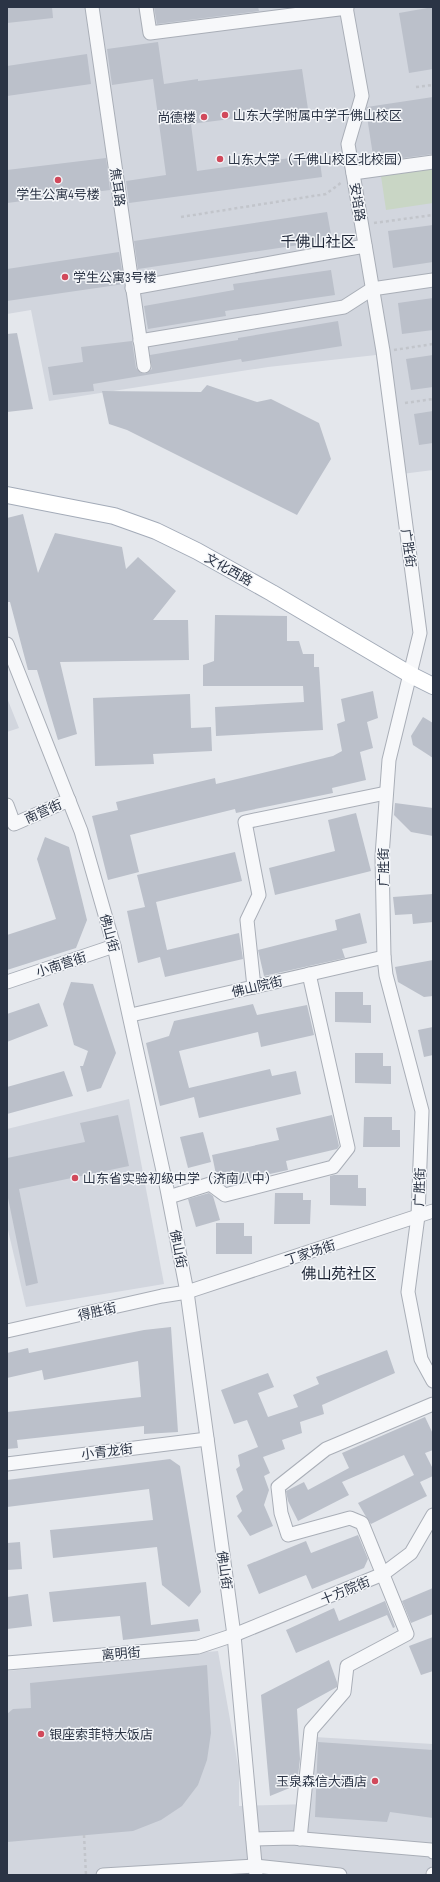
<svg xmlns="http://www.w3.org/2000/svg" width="440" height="1882" font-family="'Sofia Sans Condensed','Noto Sans SC',sans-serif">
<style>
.built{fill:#d2d6de}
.green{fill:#c9d6c5}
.building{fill:#bbc0ca}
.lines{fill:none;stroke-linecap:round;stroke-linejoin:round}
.minor-casing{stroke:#a9aeb7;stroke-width:15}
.major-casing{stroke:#a3abb8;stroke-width:18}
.path{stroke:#c2c5cb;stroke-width:2.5;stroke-dasharray:3 3;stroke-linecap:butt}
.minor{stroke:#f7f8fa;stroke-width:13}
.major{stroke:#fff;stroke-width:16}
.poi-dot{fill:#d1495b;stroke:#f4f6f9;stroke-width:1.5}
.labels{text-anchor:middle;stroke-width:3;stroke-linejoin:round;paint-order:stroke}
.poi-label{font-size:13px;fill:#2b3445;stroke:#f4f6f9;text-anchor:start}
.street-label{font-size:13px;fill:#2b3445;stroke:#f4f6f9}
.quarter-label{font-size:15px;fill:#1d2536;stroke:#f4f6f9}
</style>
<rect width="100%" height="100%" fill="#e4e7ec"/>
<g class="built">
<polygon points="7,7 433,7 433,470 394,475 376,355 268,367 49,401 31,310 7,314"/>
<polygon points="7,698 19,728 7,732"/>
<polygon points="129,1099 164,1284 26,1307 7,1226 7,1129"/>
<polygon points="218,1651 239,1771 239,1806 310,1804 314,1737 433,1744 433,1875 7,1875 7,1671"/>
</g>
<polygon class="green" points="433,168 433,203 386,210 381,176"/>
<g class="building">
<polygon points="7,7 52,7 53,18 7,23"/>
<polygon points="154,7 258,7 259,11 157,24"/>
<polygon points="433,7 433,69 409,73 399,13"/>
<polygon points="158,42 164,84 198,79 198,81 302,69 308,109 191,124 197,171 319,154 322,177 129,203 126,181 166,175 153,79 112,85 107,49"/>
<polygon points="87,54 91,84 7,96 7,66"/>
<polygon points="433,97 433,154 374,162 366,110 367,107"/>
<polygon points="106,158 110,190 7,203 7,170"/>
<polygon points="327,212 332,240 138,269 134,241"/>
<polygon points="433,225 433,262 393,268 388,231"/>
<polygon points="119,252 124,284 7,301 7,269"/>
<polygon points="331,270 335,295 225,311 226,316 148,329 144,306 234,290 233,284"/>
<polygon points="433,298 433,330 402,334 398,303"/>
<polygon points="338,321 342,346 242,362 241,359 93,384 94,391 53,395 48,367 83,362 81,347 132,341 136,368 141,373 145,374 152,369 150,355 238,340 238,338"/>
<polygon points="17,333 33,409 7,412 7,334"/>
<polygon points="433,355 433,387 411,390 406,359"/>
<polygon points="207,385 257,402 271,399 319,423 331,459 297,515 127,430 109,424 102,391 201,392"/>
<polygon points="433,411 433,443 419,445 414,414"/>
<polygon points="23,514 38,573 55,533 122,547 126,569 138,557 176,591 153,620 188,620 189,660 60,662 77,734 58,740 37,670 28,670 10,602 7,602 7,518"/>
<polygon points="215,615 287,616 287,641 299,641 303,654 314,654 314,667 319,667 323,730 216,736 215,707 304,702 303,686 203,686 203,665 214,661"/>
<polygon points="373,691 378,718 367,722 373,748 360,752 366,780 332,788 333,793 236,813 235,809 130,835 139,872 108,880 92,816 118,810 116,802 215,778 216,784 333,756 342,751 337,724 345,721 341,699"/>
<polygon points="190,694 191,728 211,727 212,751 153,754 154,764 95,766 93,698"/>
<polygon points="423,717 433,723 433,758 413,745 411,736"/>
<polygon points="395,803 433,808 433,836 411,832 394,815"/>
<polygon points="356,813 371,871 275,895 269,868 335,851 328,820"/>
<polygon points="45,837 69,847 87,920 76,948 7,970 7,935 56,919 37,859"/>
<polygon points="235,852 242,881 156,902 167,950 239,933 243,959 165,977 160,957 138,963 127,911 145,907 137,875"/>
<polygon points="433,894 433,922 413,924 412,914 395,915 393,897"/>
<polygon points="360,913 367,943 342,949 345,958 264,976 258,950 337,930 335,920"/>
<polygon points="433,960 433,996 424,997 398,982 395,967"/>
<polygon points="71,982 93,984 116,1053 101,1088 87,1092 80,1066 83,1066 88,1051 74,1045 63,1004"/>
<polygon points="335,992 363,992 363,1005 371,1005 371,1023 335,1022"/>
<polygon points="39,1003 48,1026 7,1042 7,1014"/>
<polygon points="253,1004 257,1015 307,1005 314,1035 261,1047 258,1032 179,1051 189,1088 270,1069 272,1076 296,1071 301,1094 199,1118 194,1097 160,1106 146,1043 169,1036 174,1021"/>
<polygon points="433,1027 433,1055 424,1057 418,1030"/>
<polygon points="355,1053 383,1053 383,1066 391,1066 391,1084 355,1083"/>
<polygon points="64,1071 73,1096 7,1114 7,1087"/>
<polygon points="118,1115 129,1166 19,1189 38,1283 26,1286 7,1193 7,1158 85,1142 80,1123"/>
<polygon points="332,1115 339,1146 337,1149 286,1161 288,1170 224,1184 217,1179 212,1155 279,1140 276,1128"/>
<polygon points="364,1117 392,1117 392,1130 400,1130 400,1147 363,1147"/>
<polygon points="203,1132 211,1162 188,1168 180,1137"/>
<polygon points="334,1175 358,1175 358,1188 366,1188 366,1206 330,1205 330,1176"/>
<polygon points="209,1193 213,1196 220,1220 196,1227 188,1199"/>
<polygon points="275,1193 303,1193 303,1200 311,1200 310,1224 274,1224"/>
<polygon points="216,1223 244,1223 244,1236 252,1236 252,1254 216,1254"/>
<polygon points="171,1327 178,1432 144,1434 144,1426 17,1440 18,1448 7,1449 7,1425 8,1424 7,1412 141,1397 138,1361 44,1380 42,1370 7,1378 7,1353 28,1348 29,1353 144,1330"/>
<polygon points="387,1350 395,1373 322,1405 324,1414 300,1422 302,1433 282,1440 285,1449 263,1457 270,1473 264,1476 269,1490 264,1505 273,1526 250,1536 237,1516 242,1511 236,1496 243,1490 236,1469 240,1466 238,1455 258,1447 247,1420 234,1424 221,1390 268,1373 274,1387 258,1393 268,1417 298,1407 293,1395 319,1384 316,1377"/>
<polygon points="425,1417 433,1434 433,1450 425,1453 433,1469 433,1476 420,1482 427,1496 371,1524 365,1515 358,1503 414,1475 404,1455 342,1482 349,1495 298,1521 288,1501 286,1491 304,1482 308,1490 349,1468 342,1453"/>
<polygon points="170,1459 180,1466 201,1592 189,1607 162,1585 157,1547 53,1558 50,1530 153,1520 149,1489 7,1507 7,1480"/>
<polygon points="358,1535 368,1559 364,1568 312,1589 306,1575 259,1594 247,1565 306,1541 311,1553"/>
<polygon points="20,1542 22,1569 7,1570 7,1543"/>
<polygon points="146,1582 151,1625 198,1619 200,1631 123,1640 120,1616 53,1622 49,1592"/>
<polygon points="433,1588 433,1614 411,1623 402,1601"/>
<polygon points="28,1594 32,1626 7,1629 7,1597"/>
<polygon points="385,1601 395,1627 393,1628 387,1615 296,1653 286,1630 334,1608 339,1621"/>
<polygon points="433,1637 433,1671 421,1675 409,1646"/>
<polygon points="329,1660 337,1682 337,1687 297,1709 300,1759 297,1785 270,1796 261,1695"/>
<polygon points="207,1665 211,1733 207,1760 198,1785 182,1806 161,1820 133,1831 7,1842 7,1714 13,1709 31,1708 30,1683"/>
<polygon points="318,1742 433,1750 433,1818 390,1812 387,1822 315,1817"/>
</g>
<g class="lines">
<g class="minor-casing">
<g id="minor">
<polyline points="92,7 144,366"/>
<polyline points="146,7 150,33 347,8"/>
<polyline points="346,7 362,96 348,144 383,351 420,633 389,760 382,856 384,957 386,975 422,1111 418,1216 408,1292 421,1359 433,1381"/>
<polyline points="353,173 433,162"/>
<polyline points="132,288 365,246"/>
<polyline points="140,341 344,307 372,289 433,280"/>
<polyline points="7,644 81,831 114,946 167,1189 187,1292 234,1635 256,1875"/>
<polyline points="7,805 14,824 69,800"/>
<polyline points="7,982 114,946"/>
<polyline points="254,987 247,920 259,895 245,822 386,793"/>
<polyline points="131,1015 384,957"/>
<polyline points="169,1197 210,1184 225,1195 333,1167 348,1148 309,974"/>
<polyline points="7,1331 162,1296 187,1292 433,1211"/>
<polyline points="7,1464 207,1439"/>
<polyline points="7,1663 198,1647 234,1635 383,1574 411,1553 433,1515"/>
<polyline points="253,1839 292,1838 431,1850 433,1852"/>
<polyline points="300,1839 311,1730 344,1692 347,1666 407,1634 362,1523 350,1518 288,1535 281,1513 278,1487 326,1449 433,1404"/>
<polyline points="103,1875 255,1866 340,1875"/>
<polyline points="433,1875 433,1874"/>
</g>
</g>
<g class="major-casing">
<polyline id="major" points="7,495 114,516 156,531 197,551 272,593 411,675 433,686"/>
</g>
<g class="path">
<polyline points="416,87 433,85"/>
<polyline points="181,217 326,194 342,182"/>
<polyline points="374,223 433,215"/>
<polyline points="394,350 433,344"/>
<polyline points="405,403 433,399"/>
<polyline points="84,1835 86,1875"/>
</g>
<use href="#minor" class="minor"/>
<use href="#major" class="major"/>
</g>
<g class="poi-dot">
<circle cx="225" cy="115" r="4"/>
<circle cx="204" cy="117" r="4"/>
<circle cx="220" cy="159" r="4"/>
<circle cx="58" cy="180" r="4"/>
<circle cx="65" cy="277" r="4"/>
<circle cx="75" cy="1178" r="4"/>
<circle cx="41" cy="1734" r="4"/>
<circle cx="375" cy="1781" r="4"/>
</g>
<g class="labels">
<g class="poi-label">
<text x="233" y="120">山东大学附属中学千佛山校区</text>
<text x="196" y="122" text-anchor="end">尚德楼</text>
<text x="228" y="164">山东大学（千佛山校区北校园）</text>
<text x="58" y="199" text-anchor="middle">学生公寓4号楼</text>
<text x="73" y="282">学生公寓3号楼</text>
<text x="83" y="1183">山东省实验初级中学（济南八中）</text>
<text x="49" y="1739">银座索菲特大饭店</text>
<text x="367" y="1786" text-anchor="end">玉泉森信大酒店</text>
</g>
<g class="street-label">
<text transform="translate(118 187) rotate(82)" y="5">焦耳路</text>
<text transform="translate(358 202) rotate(81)" y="5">安培路</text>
<text transform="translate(409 548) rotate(82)" y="5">广胜街</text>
<text transform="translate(229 569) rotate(29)" y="5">文化西路</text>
<text transform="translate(43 811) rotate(-24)" y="5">南营街</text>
<text transform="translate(383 867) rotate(-90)" y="5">广胜街</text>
<text transform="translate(110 933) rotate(75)" y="5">佛山街</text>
<text transform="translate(61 964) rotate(-18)" y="5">小南营街</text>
<text transform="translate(257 986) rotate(-13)" y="5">佛山院街</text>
<text transform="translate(419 1187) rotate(-88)" y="5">广胜街</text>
<text transform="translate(179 1249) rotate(79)" y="5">佛山街</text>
<text transform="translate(310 1252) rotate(-18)" y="5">丁家场街</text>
<text transform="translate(97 1311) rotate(-13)" y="5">得胜街</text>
<text transform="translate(107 1451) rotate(-7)" y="5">小青龙街</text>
<text transform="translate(225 1570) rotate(82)" y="5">佛山街</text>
<text transform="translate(345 1590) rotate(-22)" y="5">十方院街</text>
<text transform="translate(121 1653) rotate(-5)" y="5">离明街</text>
</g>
<g class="quarter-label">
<text x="318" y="247">千佛山社区</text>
<text x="339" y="1279">佛山苑社区</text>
</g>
</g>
<rect width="440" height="1882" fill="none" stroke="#2b3445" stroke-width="16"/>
</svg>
